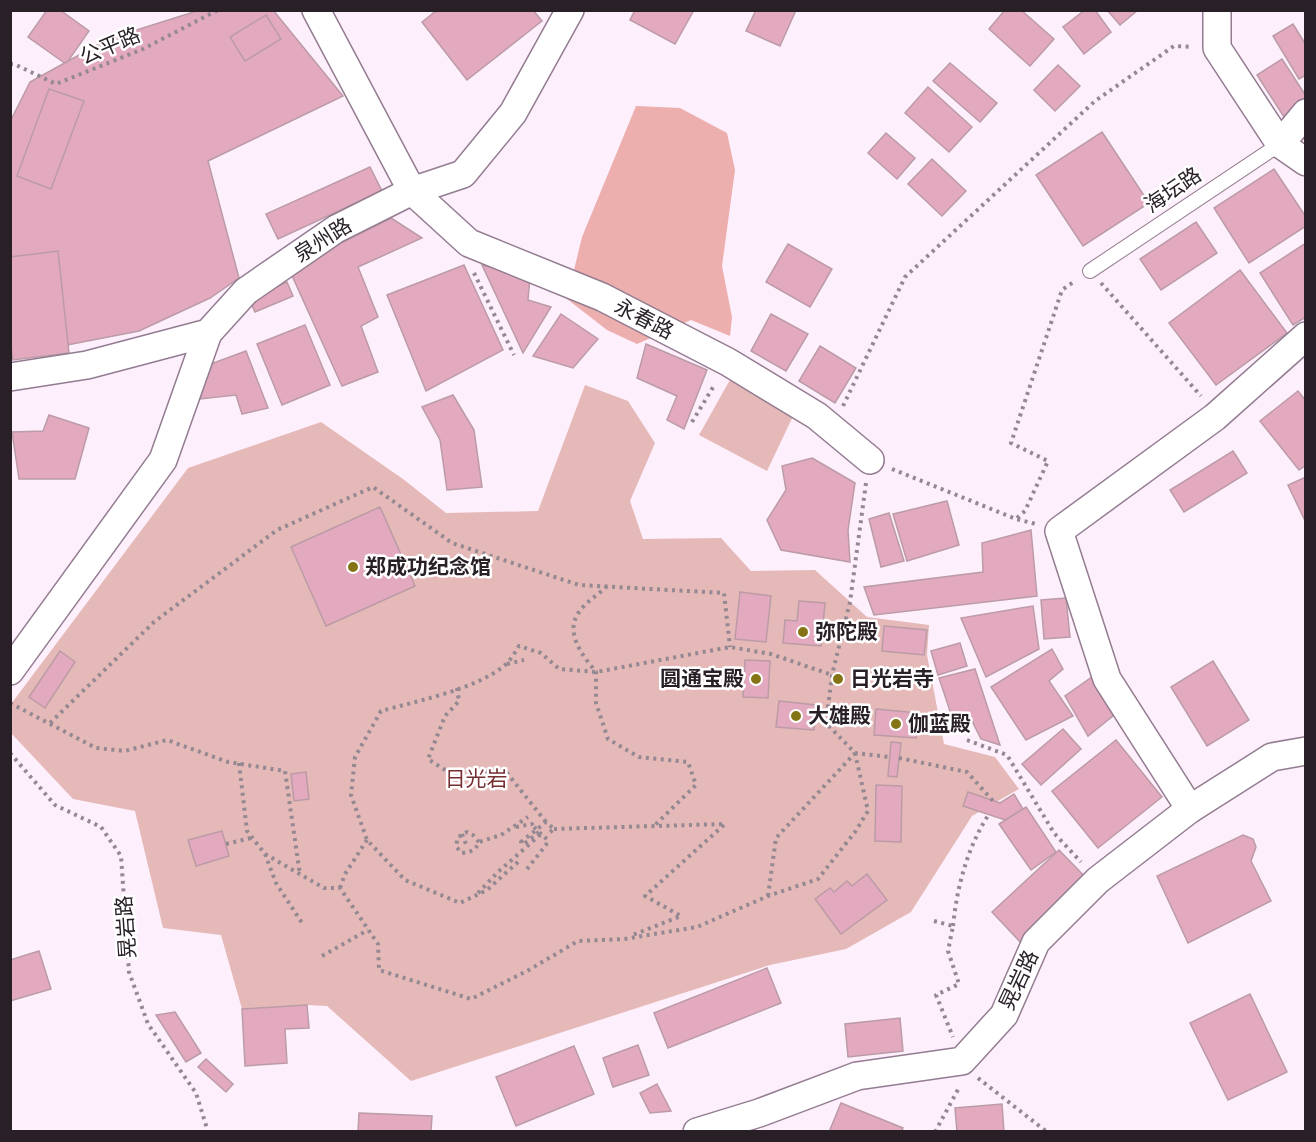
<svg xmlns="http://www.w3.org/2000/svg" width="1316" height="1142" font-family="'Golos Text','Noto Sans SC',sans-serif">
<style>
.green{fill:#e5b9b7}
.forest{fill:#ecafad}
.building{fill:#e3aabf;stroke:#bb9ba6;stroke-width:1.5}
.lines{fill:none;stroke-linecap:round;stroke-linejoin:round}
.lane-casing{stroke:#937c91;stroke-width:16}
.street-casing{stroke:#937c91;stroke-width:30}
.path{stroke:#948893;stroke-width:4;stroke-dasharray:3 4.5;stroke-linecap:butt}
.lane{stroke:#fff;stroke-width:14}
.street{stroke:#fff;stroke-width:27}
.path-bridge{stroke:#948893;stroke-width:4;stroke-dasharray:3 4.5;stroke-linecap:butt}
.poi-dot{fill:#847416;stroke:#fff;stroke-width:2}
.labels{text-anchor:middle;stroke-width:5;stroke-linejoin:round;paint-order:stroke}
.street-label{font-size:21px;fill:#281f27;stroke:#fff}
.poi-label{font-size:21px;font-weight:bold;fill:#281f27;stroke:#fff;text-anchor:start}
.park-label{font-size:21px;fill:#762e31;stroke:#fff}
</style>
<rect width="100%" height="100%" fill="#feeffd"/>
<g class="green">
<polygon points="731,378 795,412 767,471 699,435"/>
<polygon points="585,385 628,401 655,443 630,501 643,539 721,538 751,571 815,570 867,617 929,625 927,655 944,744 995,757 1019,789 972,816 911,912 846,949 770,965 411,1081 327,1006 307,1005 242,1009 221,935 163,928 135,811 73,799 11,733 11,704 188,468 321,422 403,479 446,513 538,511"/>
</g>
<polygon class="forest" points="636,106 680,108 727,133 735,170 722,266 732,317 730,336 691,320 637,344 607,330 567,299 582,237"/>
<g class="building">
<polygon points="47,10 60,10 89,31 66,64 28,37"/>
<polygon points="200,10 273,10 343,96 208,161 239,278 210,298 139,331 10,356 10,122 30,82 108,39"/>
<polygon points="437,10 533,10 542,21 467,80 422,22"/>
<polygon points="635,10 694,10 675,44 630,20"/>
<polygon points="756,10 796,10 780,46 746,31"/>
<polygon points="1005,10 1021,10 1054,39 1030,66 989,29"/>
<polygon points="1085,10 1095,10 1111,32 1084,54 1063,27"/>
<polygon points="1107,10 1138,10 1120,25"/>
<polygon points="266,15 281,39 245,61 230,37"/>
<polygon points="1293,24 1306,45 1306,75 1299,79 1273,36"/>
<polygon points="1282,59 1306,96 1306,104 1284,117 1257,75"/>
<polygon points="950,63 997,103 980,122 933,81"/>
<polygon points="1058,65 1080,86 1055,111 1034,90"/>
<polygon points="928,87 972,127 949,152 905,113"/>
<polygon points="49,89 84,101 51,189 17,176"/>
<polygon points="1102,132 1149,203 1083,246 1036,175"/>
<polygon points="886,133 915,158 897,179 868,153"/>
<polygon points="932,159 966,191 942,216 908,184"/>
<polygon points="370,167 382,191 278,239 266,214"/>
<polygon points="1274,169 1306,217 1306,226 1249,263 1214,208"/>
<polygon points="391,218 422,238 358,267 378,317 361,326 378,372 342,386 289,269"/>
<polygon points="1196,222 1217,253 1161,290 1140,259"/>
<polygon points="1306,243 1306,317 1293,325 1260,273"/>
<polygon points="788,244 832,269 810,307 766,282"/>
<polygon points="58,251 69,353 13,360 10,340 10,257"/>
<polygon points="464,265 503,350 426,391 387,295"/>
<polygon points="482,265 530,276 528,300 551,307 523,353"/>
<polygon points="1240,270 1287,333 1216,385 1169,323"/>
<polygon points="287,282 293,296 255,312 249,299"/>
<polygon points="561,314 598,339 573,368 533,356"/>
<polygon points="771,314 808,334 786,371 751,351"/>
<polygon points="305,325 330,385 282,405 257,344"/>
<polygon points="646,344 707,370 684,429 667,420 677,396 637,378"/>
<polygon points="820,346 856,368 835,403 799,381"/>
<polygon points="246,351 268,408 242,414 236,395 200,399 198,388 205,366"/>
<polygon points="1298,391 1306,401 1306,465 1299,470 1260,421"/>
<polygon points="453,395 474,430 482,487 447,490 440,440 422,407"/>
<polygon points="49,415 89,428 75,479 19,479 12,432 43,431"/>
<polygon points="1233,451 1247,473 1184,512 1170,490"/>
<polygon points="812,458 855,483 848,530 850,562 781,550 767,520 786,490 782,466"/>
<polygon points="1306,477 1306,523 1288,485"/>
<polygon points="947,501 959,545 907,561 893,514"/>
<polygon points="380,507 415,586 326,626 291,547"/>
<polygon points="889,513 904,561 881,567 869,519"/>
<polygon points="1031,530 1037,596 874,615 864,587 983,572 982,543"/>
<polygon points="740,592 771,596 766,642 735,639"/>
<polygon points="1066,598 1070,637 1044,639 1041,600"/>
<polygon points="799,601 825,603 821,646 783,643 785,620 797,621"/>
<polygon points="1033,606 1039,649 986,677 961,618"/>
<polygon points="884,626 927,630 924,655 882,651"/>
<polygon points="960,643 967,666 938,675 931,651"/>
<polygon points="1052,649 1063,669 1049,681 1073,716 1026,740 991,687"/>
<polygon points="60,651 75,662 45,708 29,697"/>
<polygon points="745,660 770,661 768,698 743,697"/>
<polygon points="1213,661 1249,720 1207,746 1171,687"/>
<polygon points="975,669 1000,745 981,739 970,717 953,720 939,678"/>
<polygon points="1096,674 1119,711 1088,736 1065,696"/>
<polygon points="779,701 816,705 814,730 776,727"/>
<polygon points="876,709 918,713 916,738 874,735"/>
<polygon points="1063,729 1081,749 1041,785 1022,764"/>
<polygon points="1116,740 1162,797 1098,848 1052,791"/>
<polygon points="891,742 901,743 897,777 888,776"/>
<polygon points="306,772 309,799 294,801 291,774"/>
<polygon points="876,785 902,786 901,842 875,841"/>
<polygon points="968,792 1000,803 1014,794 1023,809 1005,820 963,806"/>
<polygon points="1026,807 1056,852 1031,870 999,824"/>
<polygon points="222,831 229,856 196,866 188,840"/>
<polygon points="1243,835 1253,839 1256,847 1251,861 1271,901 1188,943 1157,876"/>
<polygon points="1059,850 1091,883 1023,945 992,912"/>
<polygon points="867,874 887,900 841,934 815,899 830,888 834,892 847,881 852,886"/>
<polygon points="39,951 51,989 10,1001 10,960"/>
<polygon points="767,968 781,1003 668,1048 654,1013"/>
<polygon points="1250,994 1287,1072 1228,1100 1190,1023"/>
<polygon points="307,1005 309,1028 285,1029 287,1063 245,1066 242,1009"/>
<polygon points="175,1012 201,1053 186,1062 156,1015"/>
<polygon points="900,1018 903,1051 848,1057 845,1024"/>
<polygon points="638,1045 649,1075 613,1087 603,1058"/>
<polygon points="574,1046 594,1094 516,1126 496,1077"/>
<polygon points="206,1059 233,1084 226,1092 198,1067"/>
<polygon points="657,1084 671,1111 650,1113 640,1093"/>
<polygon points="841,1103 903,1128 901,1132 829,1132"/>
<polygon points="1002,1104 1004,1132 957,1132 955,1108"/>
<polygon points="359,1113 432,1116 431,1132 358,1132"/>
</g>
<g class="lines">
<g class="lane-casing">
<polyline id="lane" points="1090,271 1280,144"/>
</g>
<g class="street-casing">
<g id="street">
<polyline points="316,10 412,191 469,243 602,297 728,362 817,416 870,460"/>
<polyline points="1217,10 1217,48 1280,144 1306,113"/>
<polyline points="1280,144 1306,162"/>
<polyline points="10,377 87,365 208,333 246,291 336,229 412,191 463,174 513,113 570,10"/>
<polyline points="10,671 163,460 208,333"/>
<polyline points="1190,809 1107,679 1059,531 1215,417 1306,336"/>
<polyline points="697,1132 759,1113 857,1076 962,1061 1004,1015 1036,942 1098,880 1190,809 1272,757 1306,751"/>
</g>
</g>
<g class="path">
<polyline points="10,64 14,64 56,84 143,49 218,10"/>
<polyline points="474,273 514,355"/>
<polyline points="1101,283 1201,396"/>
<polyline points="843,406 905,277 1095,101 1174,46 1193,47"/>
<polyline points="692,422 715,384"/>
<polyline points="892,469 1016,519 1036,524"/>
<polyline points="866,483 850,602 832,675 826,723 855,753 889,757"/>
<polyline points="1017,518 1025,511 1048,461 1011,443 1062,290 1075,281"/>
<path d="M 607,586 C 599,594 586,602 579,612 C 564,633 583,656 596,672 L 596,703 L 608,739 L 639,757 L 688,762 L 696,785 L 654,826"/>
<polyline points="507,664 524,660"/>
<polyline points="457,688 459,701 445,716 428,759 470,786 488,770 507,773 546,822"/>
<polyline points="10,703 96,748 125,751 167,740 228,762 285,771 300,875"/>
<polyline points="50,723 154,622 277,530 373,487 452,543 579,585 724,593 730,647"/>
<polyline points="967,740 1007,755 1054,833 1081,862"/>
<polyline points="10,753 55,805 101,827 121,856 129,972 148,1024 196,1093 208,1132"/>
<polyline points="899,758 967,772 993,801"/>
<polyline points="239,763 247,831 265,854 276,883 304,926"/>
<polyline points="516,827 532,824 534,827"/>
<polyline points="554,829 725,824 645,896 681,916 630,936"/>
<polyline points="539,832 524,844 521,842 546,822 554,829 549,833"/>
<polyline points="462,834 466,844"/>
<path d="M 479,842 L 473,835 L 467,832 L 458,837 L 456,846 L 461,853 C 471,852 475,851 479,842 L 501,835 L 528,817"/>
<polyline points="226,844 251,838"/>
<polyline points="265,854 324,888 340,888 378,944 379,970 471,999 527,971 578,941 624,939 697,927 768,896 818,879 855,832 868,811 855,753"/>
<path d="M 518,862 L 487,890 L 460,903 L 405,880 L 367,840 L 351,795 L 355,757 L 381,711 C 417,701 477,689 505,665 C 511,660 515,652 519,646 L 541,653 L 559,669 L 596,672 L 730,647 L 771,654 L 832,675"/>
<polyline points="527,869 546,845 548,840 542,835"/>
<polyline points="340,888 345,874 367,840"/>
<polyline points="478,893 498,872 541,834"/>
<polyline points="768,896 776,838 855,753"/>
<polyline points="934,921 953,926 948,951 959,984 936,995 953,1037"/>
<path d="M 953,926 C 957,887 967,848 989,814"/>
<polyline points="322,956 368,930"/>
<polyline points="978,1078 1047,1132"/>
<polyline points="935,1132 960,1086"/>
</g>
<use href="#lane" class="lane"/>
<use href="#street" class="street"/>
<polyline class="path-bridge" points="534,827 542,835"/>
</g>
<g class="poi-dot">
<circle cx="353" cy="567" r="6"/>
<circle cx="803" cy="632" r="6"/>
<circle cx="756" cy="679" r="6"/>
<circle cx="838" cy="679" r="6"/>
<circle cx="796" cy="716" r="6"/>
<circle cx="896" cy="724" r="6"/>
</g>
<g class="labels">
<g class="street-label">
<text transform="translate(110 46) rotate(-23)" y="7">公平路</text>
<text transform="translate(1173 190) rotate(-34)" y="7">海坛路</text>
<text transform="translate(323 240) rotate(-32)" y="7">泉州路</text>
<text transform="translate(644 319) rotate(27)" y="7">永春路</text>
<text transform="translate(126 927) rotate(-94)" y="7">晃岩路</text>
<text transform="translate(1019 980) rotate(-65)" y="7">晃岩路</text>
</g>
<g class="poi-label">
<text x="365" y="574">郑成功纪念馆</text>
<text x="815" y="639">弥陀殿</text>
<text x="744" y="686" text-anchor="end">圆通宝殿</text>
<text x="850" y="686">日光岩寺</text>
<text x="808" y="723">大雄殿</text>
<text x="908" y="731">伽蓝殿</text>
</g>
<g class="park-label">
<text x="476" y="786">日光岩</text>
</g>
</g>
<rect width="1316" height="1142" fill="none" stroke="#281f27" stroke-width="24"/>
</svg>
